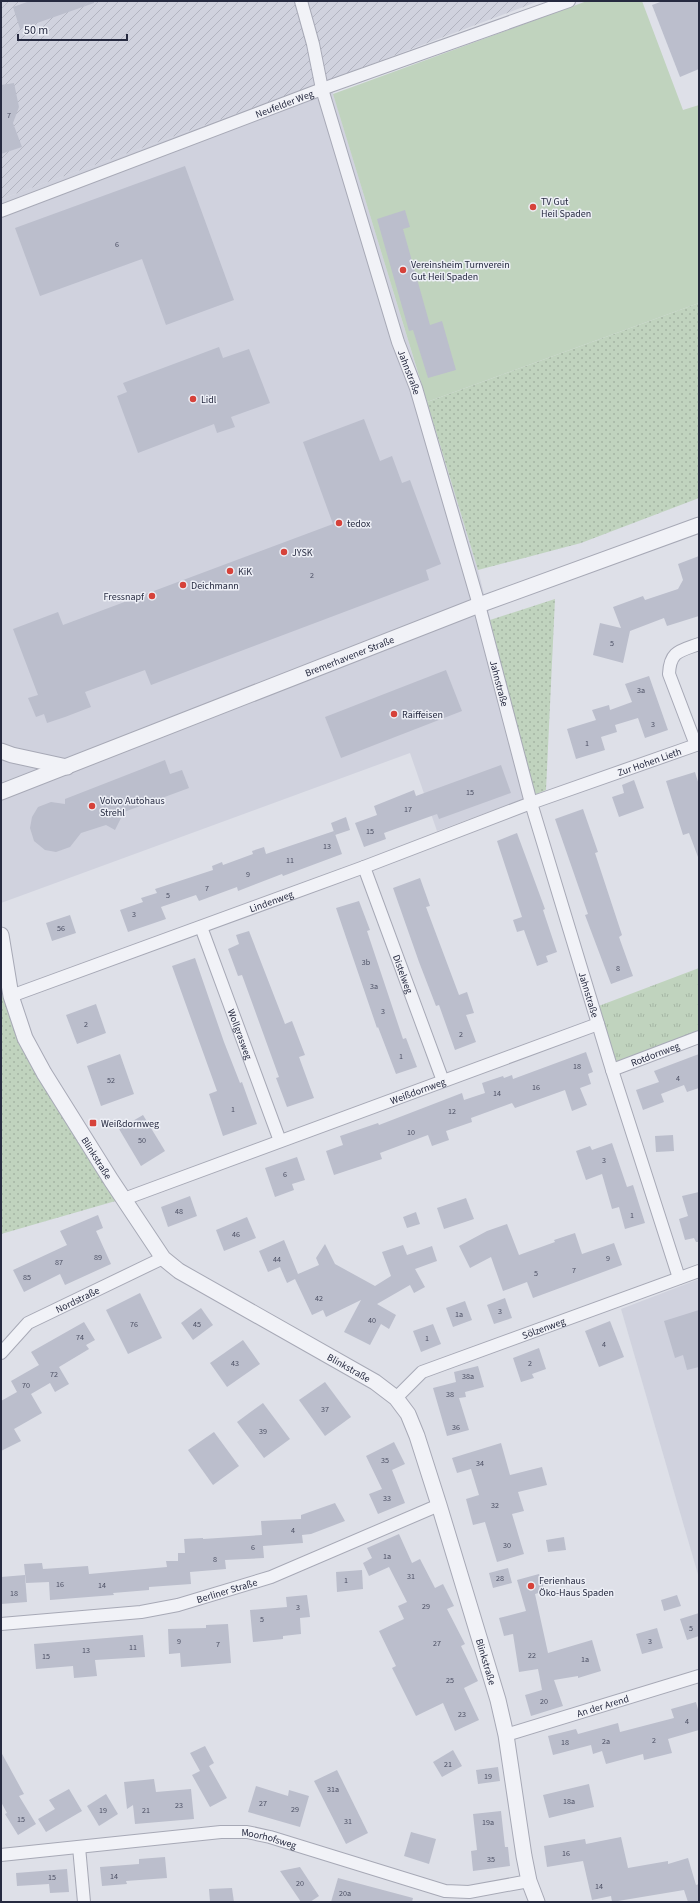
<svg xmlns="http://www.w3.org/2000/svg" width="700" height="1903" font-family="'Source Sans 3',sans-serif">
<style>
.built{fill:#d0d2de}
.industrial{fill:url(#industrial-furrows)}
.grass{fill:url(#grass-dots)}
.park{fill:url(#park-tufts)}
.pitch{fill:#c0d3be}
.building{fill:#bbbecc}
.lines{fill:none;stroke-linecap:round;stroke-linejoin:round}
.minor-casing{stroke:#a7a9b6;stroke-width:14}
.tertiary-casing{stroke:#a7a9b6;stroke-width:17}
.minor{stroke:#f1f2f7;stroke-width:12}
.tertiary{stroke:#f1f2f7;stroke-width:15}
.poi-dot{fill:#d6423a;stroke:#edeff6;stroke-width:1.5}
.labels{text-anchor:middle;stroke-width:3;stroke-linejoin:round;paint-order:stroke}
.number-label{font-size:8px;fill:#4b4f63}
.street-label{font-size:10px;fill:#262a40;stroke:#edeff6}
.poi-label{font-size:10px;fill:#262a40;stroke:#edeff6;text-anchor:start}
</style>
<defs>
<pattern id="industrial-furrows" width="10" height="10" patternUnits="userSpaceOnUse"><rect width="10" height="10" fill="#d0d2de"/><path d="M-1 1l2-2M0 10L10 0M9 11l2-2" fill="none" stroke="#b2b4c0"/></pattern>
<pattern id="grass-dots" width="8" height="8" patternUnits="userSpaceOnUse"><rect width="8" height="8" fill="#c0d3be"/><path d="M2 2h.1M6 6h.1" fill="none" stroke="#a5b5a4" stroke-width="1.8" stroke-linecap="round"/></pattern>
<pattern id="park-tufts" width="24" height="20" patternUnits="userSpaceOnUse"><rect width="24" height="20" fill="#c0d3be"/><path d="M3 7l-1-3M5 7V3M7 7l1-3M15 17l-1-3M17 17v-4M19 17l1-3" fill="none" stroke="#a5b5a4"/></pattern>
</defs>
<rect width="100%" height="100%" fill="#dee0e8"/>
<g class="built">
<polygon points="329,80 478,570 534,795 437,831 410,753 1,903 1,199"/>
<polygon points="699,1279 699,1578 621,1309"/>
</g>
<polygon class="industrial" points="1,1 539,1 329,80 1,199"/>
<g class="grass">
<polygon points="699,303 699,498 581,543 478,570 427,402"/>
<polygon points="555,599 546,790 534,795 490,620"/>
<polygon points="1,987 3,998 20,1041 119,1200 1,1234"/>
</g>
<polygon class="park" points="699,968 699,1031 615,1062 596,1007"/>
<polygon class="pitch" points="587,1 642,1 683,110 699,105 699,303 427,402 333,94"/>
<g class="building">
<polygon points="30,1 94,1 94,3 20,29 13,7"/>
<polygon points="663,1 699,1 699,69 680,77 652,5"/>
<polygon points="14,83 19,107 13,123 22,147 1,154 1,85"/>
<polygon points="185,166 234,300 166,325 142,259 40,296 15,228"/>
<polygon points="405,210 410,227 403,229 430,325 442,321 456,370 428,378 413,330 409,331 377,219"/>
<polygon points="219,347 223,358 249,349 270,403 231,417 235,427 217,433 214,424 138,453 117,396 127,392 123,383"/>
<polygon points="364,419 380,461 392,456 402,483 410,480 441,564 426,570 429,580 151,685 145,670 85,692 91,707 65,717 47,723 44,714 36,717 28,698 38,695 13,629 58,612 63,625 333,524 303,442"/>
<polygon points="699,556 699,616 667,626 664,618 630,631 623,663 593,655 600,623 621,628 613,607 643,596 645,600 678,589 683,580 678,564"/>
<polygon points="446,670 462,711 341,758 325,717"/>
<polygon points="649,676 668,730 645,738 638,718 615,725 617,732 601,737 605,750 576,759 567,729 596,720 592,710 609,705 610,710 632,702 625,684"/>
<polygon points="165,760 170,774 182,770 189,788 124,812 115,830 106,825 81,833 70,847 56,852 45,850 34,841 30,828 32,817 38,807 51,802 65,804 65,799"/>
<polygon points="501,765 511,793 439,819 437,814 384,833 386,839 364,847 355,823 377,815 374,806 414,790 416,796"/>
<polygon points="695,772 699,785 699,857 698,857 689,833 683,835 666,781"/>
<polygon points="634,780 644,808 619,817 612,797 624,793 622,785"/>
<polygon points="583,809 598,852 595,853 622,935 619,937 633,976 611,984 585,915 588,914 555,819"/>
<polygon points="346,817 350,830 335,835 331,823"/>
<polygon points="334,831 342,854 283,876 282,874 238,891 237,887 199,901 196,895 161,907 166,919 128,932 120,910 143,902 141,898 157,893 155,889 213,870 212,866 222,862 223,865 253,854 252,851 264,847 266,854"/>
<polygon points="517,833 545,909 543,910 557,952 546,956 548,962 537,966 524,930 517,932 513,920 522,917 497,841"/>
<polygon points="420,878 430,906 426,907 459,995 467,992 474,1013 466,1015 476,1042 455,1050 439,1005 436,1006 419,962 393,888"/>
<polygon points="359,901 370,930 367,931 403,1039 406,1038 417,1067 396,1074 378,1027 377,1028 336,908"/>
<polygon points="70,915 76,933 52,941 46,923"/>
<polygon points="249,931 285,1024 292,1021 305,1055 299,1057 314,1098 287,1107 276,1078 279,1077 242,975 238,976 228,949 239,944 236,935"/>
<polygon points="195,958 224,1042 240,1083 242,1082 257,1124 223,1136 209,1094 217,1091 172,966"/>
<polygon points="96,1004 106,1033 77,1044 66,1015"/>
<polygon points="586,1052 593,1072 588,1074 591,1084 580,1088 587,1105 572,1111 565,1090 515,1108 512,1103 471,1118 472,1122 446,1131 449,1140 432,1146 428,1135 380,1153 382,1159 334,1175 326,1151 343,1145 340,1136 378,1123 379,1125 462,1093 464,1100 485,1093 482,1083 503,1076 504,1078 512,1075 513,1079"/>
<polygon points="120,1054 134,1094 101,1106 87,1066"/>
<polygon points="699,1054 699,1088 687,1092 684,1085 661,1094 664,1102 643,1110 636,1090 659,1082 654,1071"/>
<polygon points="143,1115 165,1151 141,1166 119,1129"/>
<polygon points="673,1135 674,1151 656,1152 655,1136"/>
<polygon points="612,1143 627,1187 633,1185 645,1223 625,1229 619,1207 612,1209 602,1174 586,1180 576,1151 590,1146 592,1150"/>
<polygon points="297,1157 305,1180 292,1184 294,1190 275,1197 265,1168"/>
<polygon points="699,1192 699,1242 696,1242 694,1238 685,1240 679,1219 688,1216 682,1196"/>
<polygon points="190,1196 197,1216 168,1227 161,1207"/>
<polygon points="466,1198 474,1219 444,1229 437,1208"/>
<polygon points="416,1212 420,1224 407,1228 403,1217"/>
<polygon points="98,1215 103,1228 96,1231 111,1264 65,1285 60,1274 24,1292 13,1270 67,1245 60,1231"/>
<polygon points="247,1217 256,1238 224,1251 216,1230"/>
<polygon points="507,1224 519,1255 555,1242 554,1240 575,1233 582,1254 614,1243 622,1265 533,1298 527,1282 503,1291 491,1257 470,1268 459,1246 487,1231"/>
<polygon points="284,1240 298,1274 319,1265 316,1258 325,1244 335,1264 375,1286 391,1276 382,1252 403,1245 407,1255 432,1246 437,1261 415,1269 425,1287 414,1293 410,1285 377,1304 396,1315 389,1329 381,1324 370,1345 344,1332 361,1300 326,1317 323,1310 312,1315 295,1279 287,1283 280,1267 268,1272 259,1251"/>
<polygon points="140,1293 162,1338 128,1354 106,1310"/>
<polygon points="505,1298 512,1318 494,1324 487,1305"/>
<polygon points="465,1301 472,1320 453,1327 446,1308"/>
<polygon points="201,1308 213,1325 193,1340 181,1323"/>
<polygon points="699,1310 699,1367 687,1370 683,1355 675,1358 664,1321"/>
<polygon points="610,1321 624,1357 599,1367 585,1331"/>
<polygon points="84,1322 95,1340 86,1345 89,1349 59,1367 69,1384 55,1392 50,1383 31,1394 42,1413 14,1429 21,1441 1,1451 1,1401 17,1392 11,1381 39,1365 31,1352"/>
<polygon points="433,1324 441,1344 421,1352 413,1331"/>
<polygon points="243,1340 260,1364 227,1387 210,1363"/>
<polygon points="539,1348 546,1369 532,1374 534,1378 521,1382 513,1358"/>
<polygon points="478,1366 484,1387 465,1392 466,1397 459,1398 469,1430 447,1436 433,1388 456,1382 454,1372"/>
<polygon points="325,1382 351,1417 325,1436 299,1400"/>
<polygon points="263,1403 290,1439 264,1458 237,1422"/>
<polygon points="214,1432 239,1466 213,1485 188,1450"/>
<polygon points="394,1442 405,1464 392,1470 405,1503 378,1514 369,1494 382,1489 366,1456"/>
<polygon points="501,1443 510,1475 542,1467 547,1485 518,1492 524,1511 512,1514 524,1554 497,1562 485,1522 473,1525 466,1499 479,1495 471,1469 457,1473 452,1458"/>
<polygon points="335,1503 345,1521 311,1534 302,1535 303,1543 263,1546 264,1558 225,1560 226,1569 190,1572 191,1584 149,1587 149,1590 113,1593 114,1595 50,1600 49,1582 26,1583 24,1564 42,1563 43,1569 88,1566 89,1574 167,1567 166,1561 178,1561 178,1553 185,1553 184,1539 203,1538 203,1539 262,1535 261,1521 301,1519 301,1515"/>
<polygon points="399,1534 412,1563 420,1559 435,1588 443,1584 454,1606 447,1609 465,1644 461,1646 478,1681 464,1688 479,1720 455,1731 443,1703 416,1716 392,1668 396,1666 379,1631 404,1619 398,1606 407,1602 389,1567 369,1576 363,1563 372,1558 367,1548"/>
<polygon points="564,1537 566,1550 548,1552 546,1540"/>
<polygon points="508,1568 512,1583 493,1588 489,1573"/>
<polygon points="362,1570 363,1589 337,1592 336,1572"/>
<polygon points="539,1574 545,1591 535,1594 548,1653 592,1640 601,1671 578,1678 578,1676 554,1680 563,1706 531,1716 525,1695 542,1690 538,1669 519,1672 513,1634 504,1636 499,1618 526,1611 517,1580"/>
<polygon points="25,1575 27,1602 1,1604 1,1577"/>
<polygon points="307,1595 310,1617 300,1618 301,1634 283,1636 283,1639 253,1642 250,1610 287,1607 286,1597"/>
<polygon points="677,1595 681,1606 664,1611 661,1600"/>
<polygon points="699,1613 699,1636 687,1640 680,1619"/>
<polygon points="228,1624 231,1663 181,1667 180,1653 169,1654 168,1629 206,1628 206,1625"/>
<polygon points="657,1628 663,1648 642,1654 636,1634"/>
<polygon points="143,1635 145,1657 95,1660 97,1676 74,1678 73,1666 36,1669 34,1644"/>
<polygon points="696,1702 699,1713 699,1730 668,1739 672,1753 644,1760 643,1754 606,1764 602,1751 593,1754 591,1745 553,1755 548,1736 576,1729 578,1734 618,1723 620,1732 674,1718 671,1709"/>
<polygon points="205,1746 214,1763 209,1766 227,1798 210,1807 192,1775 200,1771 190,1753"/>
<polygon points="453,1750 462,1766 442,1777 433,1762"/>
<polygon points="1,1752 24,1794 19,1796 36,1824 18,1835 5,1814 7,1813 1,1802"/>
<polygon points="498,1767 500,1781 478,1784 476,1770"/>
<polygon points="337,1770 368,1833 346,1844 314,1781"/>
<polygon points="154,1779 156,1792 191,1789 194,1819 135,1824 133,1805 127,1809 124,1782"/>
<polygon points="589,1784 594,1807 549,1818 543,1795"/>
<polygon points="256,1786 288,1796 289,1790 309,1796 300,1827 248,1812"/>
<polygon points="69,1789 82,1811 46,1832 38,1819 55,1809 49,1800"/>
<polygon points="106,1794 118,1814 99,1826 87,1806"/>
<polygon points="501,1811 505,1847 508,1847 510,1866 473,1871 471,1851 477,1850 473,1814"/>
<polygon points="411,1832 436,1839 429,1864 404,1856"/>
<polygon points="621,1837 628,1868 668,1861 668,1864 688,1858 696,1885 699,1884 699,1902 688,1902 684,1890 612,1902 611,1896 592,1900 583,1861 547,1867 544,1846 585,1839 586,1844"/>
<polygon points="165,1857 167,1878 126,1881 127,1884 102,1886 100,1867 139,1864 139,1859"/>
<polygon points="300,1867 319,1896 310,1902 301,1902 280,1871"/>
<polygon points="67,1869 69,1892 50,1893 49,1884 17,1886 16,1873"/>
<polygon points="338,1878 413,1898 412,1902 331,1902"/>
<polygon points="232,1888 234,1902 210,1902 209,1889"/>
</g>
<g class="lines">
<g class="minor-casing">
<g id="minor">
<path id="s1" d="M 301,1 L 313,44 L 322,89 L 398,342 L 416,388 L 479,605 L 531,803 L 612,1070 L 679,1278"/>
<path id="s2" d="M 1,211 L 322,89 L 569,1"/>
<path id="s3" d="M 364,867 L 443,1081"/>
<path id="s4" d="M 201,927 L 280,1141"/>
<path id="s5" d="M 11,996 L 364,867 L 531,803 L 696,745 L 669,674 C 670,651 680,651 699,644"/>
<path id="s6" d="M 612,1070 L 699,1037"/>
<path id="s7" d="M 124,1199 L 598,1024"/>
<path id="s8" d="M 1,1353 L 28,1323 L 163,1258"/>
<path id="s9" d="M 396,1398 L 422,1372 L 699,1271"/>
<path id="s10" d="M 1,1624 L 141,1612 L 178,1605 L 271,1577 L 439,1505"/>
<path id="s11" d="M 506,1735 L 699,1676"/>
<polyline points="79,1847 84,1902"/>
<path id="s12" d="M 1,1855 L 221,1832 L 247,1832 L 270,1837 L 445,1891 L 469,1892 L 529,1881"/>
</g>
</g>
<g class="tertiary-casing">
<g id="tertiary">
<polyline points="1,751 12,755 67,767"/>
<path id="s13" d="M 1,792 L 479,605 L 699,525"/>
<path id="s14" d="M 1,935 L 11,996 L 25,1038 L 44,1073 L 111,1180 L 163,1258 L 179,1271 L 375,1382 L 396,1398 L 408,1414 L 417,1436 L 439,1505 L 498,1700 L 506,1735 L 524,1856 L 529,1881 L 537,1902"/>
</g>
</g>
<use href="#minor" class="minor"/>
<use href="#tertiary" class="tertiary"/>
</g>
<g class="poi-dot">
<circle cx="533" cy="207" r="4"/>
<circle cx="403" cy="270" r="4"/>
<circle cx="193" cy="399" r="4"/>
<circle cx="339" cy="523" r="4"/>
<circle cx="284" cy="552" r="4"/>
<circle cx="230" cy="571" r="4"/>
<circle cx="183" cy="585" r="4"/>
<circle cx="152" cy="596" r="4"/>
<circle cx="394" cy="714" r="4"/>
<circle cx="92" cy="806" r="4"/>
<rect x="89" y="1119" width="8" height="8" rx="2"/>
<circle cx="531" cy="1586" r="4"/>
</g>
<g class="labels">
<g class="number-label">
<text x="9" y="118">7</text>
<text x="117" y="247">6</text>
<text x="312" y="578">2</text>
<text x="612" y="646">5</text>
<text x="641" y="693">3a</text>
<text x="653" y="727">3</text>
<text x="587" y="746">1</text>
<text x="470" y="795">15</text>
<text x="408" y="812">17</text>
<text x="370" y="834">15</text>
<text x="327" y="849">13</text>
<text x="290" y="863">11</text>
<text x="248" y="877">9</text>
<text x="207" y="891">7</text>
<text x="168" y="898">5</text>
<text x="134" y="917">3</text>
<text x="61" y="931">56</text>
<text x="366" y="965">3b</text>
<text x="618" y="971">8</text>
<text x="374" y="989">3a</text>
<text x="383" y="1014">3</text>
<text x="86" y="1027">2</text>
<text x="461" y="1037">2</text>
<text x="401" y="1059">1</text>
<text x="577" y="1069">18</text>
<text x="678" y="1081">4</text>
<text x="111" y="1083">52</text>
<text x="536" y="1090">16</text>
<text x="497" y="1096">14</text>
<text x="233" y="1112">1</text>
<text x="452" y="1114">12</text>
<text x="411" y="1135">10</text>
<text x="142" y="1143">50</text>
<text x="604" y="1163">3</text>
<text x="285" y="1177">6</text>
<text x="179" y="1214">48</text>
<text x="632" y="1218">1</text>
<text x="236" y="1237">46</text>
<text x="98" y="1260">89</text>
<text x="608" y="1261">9</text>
<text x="277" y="1262">44</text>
<text x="59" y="1265">87</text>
<text x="574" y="1273">7</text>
<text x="536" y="1276">5</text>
<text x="27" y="1280">85</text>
<text x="319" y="1301">42</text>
<text x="500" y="1314">3</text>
<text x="459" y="1317">1a</text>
<text x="372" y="1323">40</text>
<text x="134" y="1327">76</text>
<text x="197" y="1327">45</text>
<text x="80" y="1340">74</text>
<text x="427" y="1341">1</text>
<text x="604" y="1347">4</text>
<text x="235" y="1366">43</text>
<text x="530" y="1366">2</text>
<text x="54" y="1377">72</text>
<text x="468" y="1379">38a</text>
<text x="26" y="1388">70</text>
<text x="450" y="1397">38</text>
<text x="325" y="1412">37</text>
<text x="456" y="1430">36</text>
<text x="263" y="1434">39</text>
<text x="385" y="1463">35</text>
<text x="480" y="1466">34</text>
<text x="387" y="1501">33</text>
<text x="495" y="1508">32</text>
<text x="293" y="1533">4</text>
<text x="507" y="1548">30</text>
<text x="253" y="1550">6</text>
<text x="387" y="1559">1a</text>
<text x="215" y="1562">8</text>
<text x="411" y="1579">31</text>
<text x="500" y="1581">28</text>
<text x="346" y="1583">1</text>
<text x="60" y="1587">16</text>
<text x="102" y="1588">14</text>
<text x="14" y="1596">18</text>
<text x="426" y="1609">29</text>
<text x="298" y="1610">3</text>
<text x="262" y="1622">5</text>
<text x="691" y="1631">5</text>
<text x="179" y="1644">9</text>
<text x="650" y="1644">3</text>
<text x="437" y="1646">27</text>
<text x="218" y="1647">7</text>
<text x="133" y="1650">11</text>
<text x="86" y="1653">13</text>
<text x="532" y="1658">22</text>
<text x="46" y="1659">15</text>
<text x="585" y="1662">1a</text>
<text x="450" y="1683">25</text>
<text x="544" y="1704">20</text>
<text x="462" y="1717">23</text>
<text x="687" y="1724">4</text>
<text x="654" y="1743">2</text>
<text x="606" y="1744">2a</text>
<text x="565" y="1745">18</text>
<text x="448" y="1767">21</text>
<text x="488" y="1779">19</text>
<text x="333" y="1792">31a</text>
<text x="569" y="1804">18a</text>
<text x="263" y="1806">27</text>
<text x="179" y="1808">23</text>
<text x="295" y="1812">29</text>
<text x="103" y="1813">19</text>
<text x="146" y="1813">21</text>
<text x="21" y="1822">15</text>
<text x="348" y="1824">31</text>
<text x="488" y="1825">19a</text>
<text x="566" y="1856">16</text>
<text x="491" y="1862">35</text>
<text x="114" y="1879">14</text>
<text x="52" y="1880">15</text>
<text x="300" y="1886">20</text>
<text x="599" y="1889">14</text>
<text x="345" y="1896">20a</text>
</g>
<g class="street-label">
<text dy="4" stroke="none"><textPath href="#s2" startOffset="303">Neufelder Weg</textPath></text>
<text dy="4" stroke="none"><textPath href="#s1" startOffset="387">Jahnstraße</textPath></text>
<text dy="4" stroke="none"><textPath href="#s13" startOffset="374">Bremerhavener Straße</textPath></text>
<text dy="4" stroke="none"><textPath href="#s1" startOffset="711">Jahnstraße</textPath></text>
<text dy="4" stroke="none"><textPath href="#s5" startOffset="680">Zur Hohen Lieth</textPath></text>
<text dy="4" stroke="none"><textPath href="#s5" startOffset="277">Lindenweg</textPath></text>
<text dy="4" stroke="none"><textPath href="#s3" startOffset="114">Distelweg</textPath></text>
<text dy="4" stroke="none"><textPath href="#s1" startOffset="1035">Jahnstraße</textPath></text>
<text dy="4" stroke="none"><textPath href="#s4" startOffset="114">Wollgrasweg</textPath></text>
<text dy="4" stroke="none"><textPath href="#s6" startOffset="46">Rotdornweg</textPath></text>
<text dy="4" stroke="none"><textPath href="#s7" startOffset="313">Weißdornweg</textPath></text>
<text dy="4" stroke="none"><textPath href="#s14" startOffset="246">Blinkstraße</textPath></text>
<text dy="4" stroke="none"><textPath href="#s8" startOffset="95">Nordstraße</textPath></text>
<text dy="4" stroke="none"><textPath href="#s9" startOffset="166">Sölzenweg</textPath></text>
<text dy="4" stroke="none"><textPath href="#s14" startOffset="582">Blinkstraße</textPath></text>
<text dy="4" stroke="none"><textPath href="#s10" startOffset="229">Berliner Straße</textPath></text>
<text dy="4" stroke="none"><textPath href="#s14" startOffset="918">Blinkstraße</textPath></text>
<text dy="4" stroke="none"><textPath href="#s11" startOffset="101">An der Arend</textPath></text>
<text dy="4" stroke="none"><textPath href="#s12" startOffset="270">Moorhofsweg</textPath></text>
</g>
<g class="poi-label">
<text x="541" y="205">TV Gut<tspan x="541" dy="12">Heil Spaden</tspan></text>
<text x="411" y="268">Vereinsheim Turnverein<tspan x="411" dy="12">Gut Heil Spaden</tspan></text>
<text x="201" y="403">Lidl</text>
<text x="347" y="527">tedox</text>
<text x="292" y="556">JYSK</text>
<text x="238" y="575">KiK</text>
<text x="191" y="589">Deichmann</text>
<text x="144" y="600" text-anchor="end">Fressnapf</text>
<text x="402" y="718">Raiffeisen</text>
<text x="100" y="804">Volvo Autohaus<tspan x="100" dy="12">Strehl</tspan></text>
<text x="101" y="1127">Weißdornweg</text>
<text x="539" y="1584">Ferienhaus<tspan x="539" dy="12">Öko-Haus Spaden</tspan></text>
</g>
</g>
<rect width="700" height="1903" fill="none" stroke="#262a40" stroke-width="4"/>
<path d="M18 34v6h109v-6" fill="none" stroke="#262a40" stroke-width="2"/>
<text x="24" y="34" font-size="12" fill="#262a40" stroke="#edeff6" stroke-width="3" paint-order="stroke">50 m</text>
</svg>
